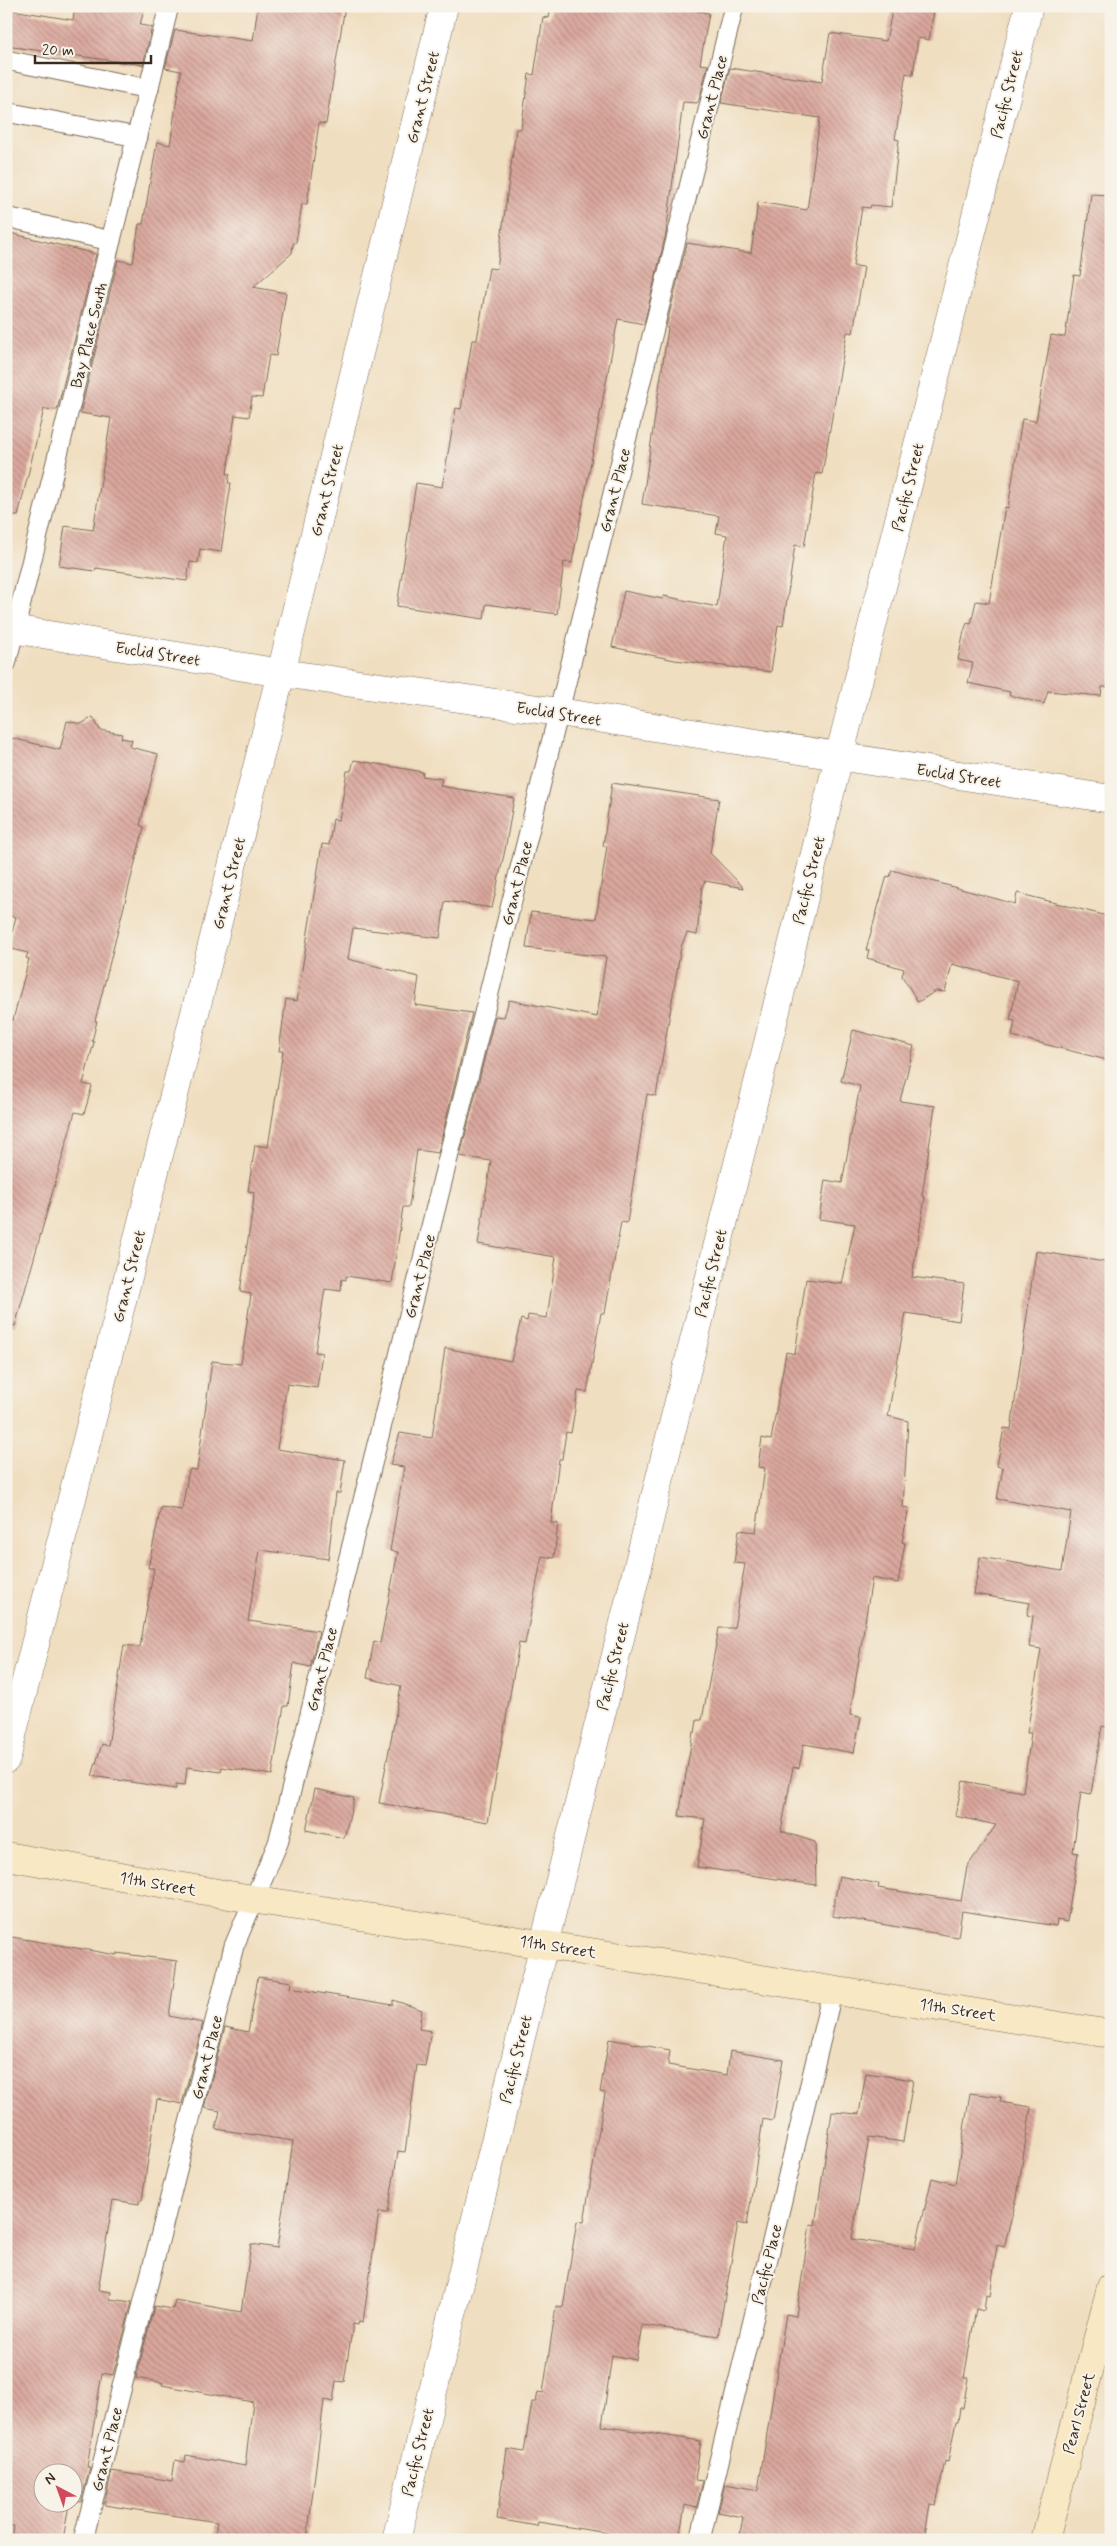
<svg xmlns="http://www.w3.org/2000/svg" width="1117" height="2546" font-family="Mynerve,sans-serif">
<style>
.building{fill:url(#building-back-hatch)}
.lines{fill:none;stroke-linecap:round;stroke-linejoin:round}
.lane-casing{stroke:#7a6957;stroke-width:21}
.street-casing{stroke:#7a6957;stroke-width:29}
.secondary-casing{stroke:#7a6957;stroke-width:29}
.lane{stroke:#fff;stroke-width:19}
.street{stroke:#fff;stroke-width:28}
.secondary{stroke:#f8e8c3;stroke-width:28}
.labels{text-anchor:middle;stroke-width:4;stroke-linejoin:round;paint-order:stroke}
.street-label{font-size:16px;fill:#3b2a1e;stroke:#f7f3e8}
</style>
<defs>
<pattern id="building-back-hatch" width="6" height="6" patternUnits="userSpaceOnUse" patternTransform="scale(1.25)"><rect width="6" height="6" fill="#daa79d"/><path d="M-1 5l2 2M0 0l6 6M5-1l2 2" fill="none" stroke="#b2887f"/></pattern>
</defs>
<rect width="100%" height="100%" fill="#f7f3e8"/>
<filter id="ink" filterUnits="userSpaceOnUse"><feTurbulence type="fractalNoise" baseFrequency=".02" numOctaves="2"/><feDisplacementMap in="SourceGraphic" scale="10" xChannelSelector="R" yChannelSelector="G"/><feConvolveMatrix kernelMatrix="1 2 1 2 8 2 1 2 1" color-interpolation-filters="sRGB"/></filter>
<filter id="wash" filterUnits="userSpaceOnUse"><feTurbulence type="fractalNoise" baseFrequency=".0096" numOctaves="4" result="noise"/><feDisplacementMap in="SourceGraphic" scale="20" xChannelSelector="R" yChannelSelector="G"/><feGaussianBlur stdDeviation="1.12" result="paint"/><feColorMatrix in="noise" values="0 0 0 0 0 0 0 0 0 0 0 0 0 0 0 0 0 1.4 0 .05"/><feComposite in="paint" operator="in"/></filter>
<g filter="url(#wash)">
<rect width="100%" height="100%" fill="#f0dec0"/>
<g id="blocks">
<g class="building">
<polygon points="75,6 145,6 140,25 152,27 143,65 6,46 6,9 73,20"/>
<polygon points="258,6 345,6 326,124 319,123 307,204 302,204 296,242 293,244 292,253 253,287 286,293 276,356 269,355 262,398 252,397 249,417 235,415 227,474 230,474 228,483 231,483 221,552 200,549 198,563 190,562 187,581 96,568 95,571 59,566 65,526 93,530 111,418 80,413 118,260 133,263 139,224 143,224 157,142 170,145 181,71 165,68 175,30 253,41"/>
<polygon points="551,6 673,6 709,13 700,64 708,65 699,100 697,103 683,102 666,234 644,324 618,319 572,563 564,562 557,614 486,604 484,619 397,606 416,483 442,487 456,408 461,409 472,340 477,340 489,268 497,269 516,129 521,129 529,74 534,75 543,17 549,18"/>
<polygon points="893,6 935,6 929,40 918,38 913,75 906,73 895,139 899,140 891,207 871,205 870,208 862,207 853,266 864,267 853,333 847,332 822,474 816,473 804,547 795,545 783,626 778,625 771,672 675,660 612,647 624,591 663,599 664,596 717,607 727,535 716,533 719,516 642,504 668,328 666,327 687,243 751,253 758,202 807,210 820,118 721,103 730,68 822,82 830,33 886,41"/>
<polygon points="1091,194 1111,195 1111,478 1104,522 1111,524 1111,687 1102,687 1101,696 1048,691 1044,704 1009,695 1010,692 968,683 973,663 958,660 964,631 967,623 971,624 976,601 989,603 1005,507 1008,508 1022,419 1036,421 1051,335 1065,337 1074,275 1080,276"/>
<polygon points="6,232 96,254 57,410 44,409 18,516 6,515"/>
<polygon points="93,717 100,730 122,734 121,738 132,740 130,747 158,754 140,825 144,827 95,1021 97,1021 92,1041 94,1042 83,1084 92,1086 84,1114 75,1112 15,1326 6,1324 6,1018 13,1020 29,959 26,958 28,953 8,948 16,917 6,915 6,765 12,738 60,750 67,721 81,724"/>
<polygon points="354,760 423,772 422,776 442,779 440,786 514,798 505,850 492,908 445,901 440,938 353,928 348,959 419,977 415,1005 472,1013 438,1153 417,1150 409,1207 403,1207 392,1283 346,1276 346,1280 342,1279 341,1291 325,1289 315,1352 322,1353 317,1388 287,1384 277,1449 345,1460 340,1493 336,1493 328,1559 260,1550 248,1621 319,1631 310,1667 294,1663 288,1706 284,1706 272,1775 222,1767 221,1772 187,1767 185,1785 176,1784 176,1789 92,1776 102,1744 108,1746 124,1645 140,1647 154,1568 148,1568 161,1507 182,1510 188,1475 190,1469 197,1470 212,1361 241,1364 251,1294 240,1292 253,1206 254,1192 248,1191 255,1145 268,1147 283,1051 279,1051 286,999 297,1001 322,844 329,845 333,819 339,820 347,771 351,771"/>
<polygon points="612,783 719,799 710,853 744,888 705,881 702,887 697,935 687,933 681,947 656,1096 647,1094 627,1223 621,1222 605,1313 601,1313 587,1392 578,1391 571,1433 566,1432 562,1459 559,1459 551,1523 558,1523 554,1558 542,1556 525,1644 519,1643 488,1822 379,1803 401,1686 367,1678 374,1641 380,1643 398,1552 390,1551 404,1467 390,1465 400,1433 432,1438 445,1348 511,1361 521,1319 527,1321 528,1315 547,1318 556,1257 478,1244 491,1161 460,1156 495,1016 504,1017 509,1000 597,1017 606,957 526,948 531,912 596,919 607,846 603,846"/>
<polygon points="892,870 1015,904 1017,893 1111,917 1111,1061 1012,1036 1015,1021 1010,1020 1018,981 952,964 945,992 936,991 918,1002 902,976 904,969 867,958 869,950 866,950 887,876 890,877"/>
<polygon points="853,1030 914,1046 900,1101 935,1106 922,1196 925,1197 912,1277 964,1284 959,1321 906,1313 888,1416 908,1421 903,1507 909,1508 902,1542 905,1543 898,1583 872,1578 850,1715 861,1717 854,1753 804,1744 799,1768 793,1767 781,1831 815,1842 816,1885 697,1867 705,1819 679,1816 693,1732 695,1733 697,1720 702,1720 719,1628 734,1628 745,1564 734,1563 739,1530 756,1532 765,1468 758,1467 762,1438 771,1440 786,1352 795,1354 806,1279 842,1284 855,1224 819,1219 825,1180 842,1183 860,1086 841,1081"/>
<polygon points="1036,1251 1111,1263 1111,1728 1102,1726 1091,1794 1081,1792 1073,1852 1078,1853 1067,1922 1057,1920 1056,1926 962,1911 958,1937 832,1916 839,1876 879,1884 878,1888 961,1901 967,1867 996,1825 955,1816 963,1781 1023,1792 1031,1733 1027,1733 1041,1649 1029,1647 1033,1616 1027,1615 1030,1603 974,1594 980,1557 1062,1571 1071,1512 997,1499 1003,1468 997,1466 1004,1428 1011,1429"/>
<polygon points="315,1789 354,1798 344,1838 306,1830"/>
<polygon points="6,1936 117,1955 117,1953 177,1961 169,2016 203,2023 182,2104 157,2099 142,2200 139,2200 139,2204 113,2200 98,2290 111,2292 110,2299 132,2302 113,2375 102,2373 87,2467 90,2467 81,2502 72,2500 72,2474 42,2474 42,2504 69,2504 63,2540 12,2540 14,2526 6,2525"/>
<polygon points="258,1977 291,1982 290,1988 393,2005 393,2000 422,2010 419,2029 431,2031 425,2066 417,2065 405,2152 398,2151 388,2213 379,2212 363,2322 359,2321 358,2325 353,2324 344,2382 336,2381 333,2402 324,2400 307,2540 214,2540 217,2522 104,2505 112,2471 172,2481 175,2460 185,2462 186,2455 245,2466 253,2402 162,2385 163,2383 136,2378 154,2306 173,2309 175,2300 241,2312 251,2244 277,2248 293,2141 216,2129 220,2111 204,2108 225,2027 248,2032"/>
<polygon points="609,2039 670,2050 668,2065 727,2075 730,2051 783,2060 773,2121 763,2119 747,2225 738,2223 718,2336 642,2325 636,2360 612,2355 602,2426 701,2441 695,2480 703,2481 696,2508 685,2505 679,2540 619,2540 620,2535 538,2522 537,2526 497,2519 507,2449 524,2452 532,2402 536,2402 538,2392 543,2393 556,2306 563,2307 577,2221 584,2222 605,2093 600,2092"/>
<polygon points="866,2073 913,2080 903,2142 869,2137 852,2239 915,2249 932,2178 955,2184 970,2093 1001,2097 1000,2102 1031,2107 1017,2197 1004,2247 997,2245 990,2296 986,2295 984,2311 976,2309 964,2378 968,2378 963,2408 960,2408 958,2421 956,2421 948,2462 945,2461 936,2505 930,2504 924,2540 739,2540 743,2517 718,2512 725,2484 758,2490 786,2314 796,2316 810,2224 815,2225 832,2112 859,2114"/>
</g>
</g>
</g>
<g filter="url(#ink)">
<use href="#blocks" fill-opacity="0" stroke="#7a6957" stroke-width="1"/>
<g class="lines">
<g class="lane-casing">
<g id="lane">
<polyline points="6,60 149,89"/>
<polyline points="6,112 137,137"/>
<polyline points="6,217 111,241"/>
<polyline points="6,664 169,6"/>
<polyline points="83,2540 234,1946 278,1843 734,6"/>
<polyline points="700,2540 833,1989"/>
</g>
</g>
<g class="street-casing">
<g id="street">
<polyline points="6,628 281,673 559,712 1111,799"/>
<polyline points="6,1759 281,673 444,6"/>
<polyline points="396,2540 839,757 1029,6"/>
</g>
</g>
<g class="secondary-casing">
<g id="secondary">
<polyline points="6,1856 252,1899 1111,2034"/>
<polyline points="1045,2540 1111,2287"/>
</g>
</g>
<use href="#lane" class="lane"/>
<use href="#street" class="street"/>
<use href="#secondary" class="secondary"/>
</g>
</g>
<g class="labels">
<g class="street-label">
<text transform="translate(1006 94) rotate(-76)" y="6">Pacific Street</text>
<text transform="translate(422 97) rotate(-76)" y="6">Grant Street</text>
<text transform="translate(711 97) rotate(-76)" y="6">Grant Place</text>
<text transform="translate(88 335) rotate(-76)" y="6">Bay Place South</text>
<text transform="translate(907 487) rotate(-76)" y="6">Pacific Street</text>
<text transform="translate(326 490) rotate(-76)" y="6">Grant Street</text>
<text transform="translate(614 490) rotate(-76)" y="6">Grant Place</text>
<text transform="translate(158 653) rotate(9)" y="6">Euclid Street</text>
<text transform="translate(559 713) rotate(9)" y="6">Euclid Street</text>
<text transform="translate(959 775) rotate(9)" y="6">Euclid Street</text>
<text transform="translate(808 880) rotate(-76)" y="6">Pacific Street</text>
<text transform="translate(228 883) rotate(-76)" y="6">Grant Street</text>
<text transform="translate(516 883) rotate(-76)" y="6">Grant Place</text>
<text transform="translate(710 1273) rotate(-76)" y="6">Pacific Street</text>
<text transform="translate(128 1276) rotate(-76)" y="6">Grant Street</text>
<text transform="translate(419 1276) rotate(-76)" y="6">Grant Place</text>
<text transform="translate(612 1666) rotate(-76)" y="6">Pacific Street</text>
<text transform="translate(321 1669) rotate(-76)" y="6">Grant Place</text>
<text transform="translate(158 1883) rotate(10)" y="6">11th Street</text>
<text transform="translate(558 1946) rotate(9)" y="6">11th Street</text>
<text transform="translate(958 2009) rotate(9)" y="6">11th Street</text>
<text transform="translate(206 2057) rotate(-76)" y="6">Grant Place</text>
<text transform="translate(515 2059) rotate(-76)" y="6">Pacific Street</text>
<text transform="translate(766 2264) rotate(-76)" y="6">Pacific Place</text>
<text transform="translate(1078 2413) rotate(-75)" y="6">Pearl Street</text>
<text transform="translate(106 2449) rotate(-76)" y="6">Grant Place</text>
<text transform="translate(417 2452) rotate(-76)" y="6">Pacific Street</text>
</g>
</g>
<rect width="1117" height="2546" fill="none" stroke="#f7f3e8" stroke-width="25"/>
<g transform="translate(58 2488) rotate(319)"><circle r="24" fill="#f7f3e8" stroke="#aca397"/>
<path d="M0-4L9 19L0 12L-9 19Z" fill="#d1495b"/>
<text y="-8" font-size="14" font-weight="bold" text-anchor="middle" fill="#3b2a1e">N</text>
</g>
<path d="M35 55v8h116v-8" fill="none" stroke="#3b2a1e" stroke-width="2.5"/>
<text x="42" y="55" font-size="15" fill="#3b2a1e" stroke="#f7f3e8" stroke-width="4" paint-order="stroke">20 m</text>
</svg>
